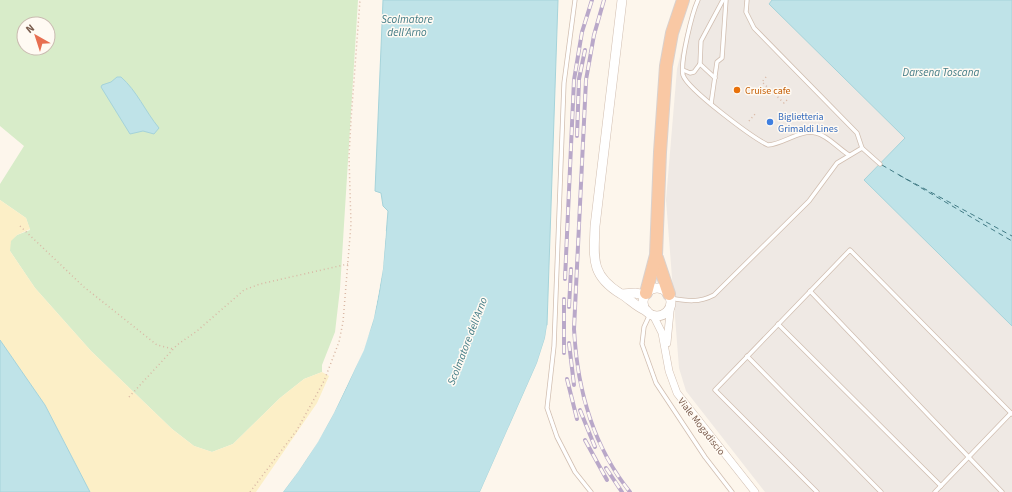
<svg xmlns="http://www.w3.org/2000/svg" width="1012" height="492" font-family="'Source Sans 3',sans-serif">
<style>
.industrial{fill:#efe9e4}
.green{fill:#d8ecc9;fill-rule:evenodd}
.sand{fill:#fcefc7}
.water{fill:#bfe3e8;stroke:#a5d3da}
.pier{fill:#fdf6ec}
.lines{fill:none;stroke-linecap:round;stroke-linejoin:round}
.ferry{stroke:#437c86;stroke-width:1;stroke-dasharray:5 4;stroke-linecap:butt}
.service-casing{stroke:#d1beb0;stroke-width:5}
.minor-casing{stroke:#d1beb0;stroke-width:8}
.tertiary-casing{stroke:#d1beb0;stroke-width:10}
.trunk-casing{stroke:#dad1cd;stroke-width:14}
.path{stroke:#d9b8a5;stroke-width:1.5;stroke-dasharray:1 3;stroke-linecap:butt}
.service{stroke:#fff;stroke-width:3.5}
.minor{stroke:#fff;stroke-width:7}
.tertiary{stroke:#fff;stroke-width:9}
.trunk{stroke:#f9c8a4;stroke-width:12}
.rail-casing{stroke:#b9a8c9;stroke-width:4}
.rail{stroke:#fffaf3;stroke-width:2.5;stroke-dasharray:8;stroke-linecap:butt}
.food-dot{fill:#e8710a;stroke:#fffaf3;stroke-width:1.5}
.shop-dot{fill:#3f7fe0;stroke:#fffaf3;stroke-width:1.5}
.labels{text-anchor:middle;stroke-width:3;stroke-linejoin:round;paint-order:stroke}
.food-label{font-size:10px;fill:#c56008;stroke:#fffaf3;text-anchor:start}
.shop-label{font-size:10px;fill:#366cbe;stroke:#fffaf3;text-anchor:start}
.street-label{font-size:10px;fill:#7a5c4d;stroke:#fffaf3}
.water-label{font-size:11px;font-style:italic;fill:#437c86;stroke:#fffaf3}
</style>
<rect width="100%" height="100%" fill="#fdf6ec"/>
<polygon class="industrial" points="697,0 772,0 769,4 905,138 864,180 1012,326 1012,492 765,492 686,391 679,368 666,200 677,69 686,32"/>
<path class="green" d="M 0,0 L 358,0 L 340,289 L 335,332 L 322,365 L 322,372 L 304,379 L 280,398 L 233,444 L 212,452 L 194,446 L 172,429 L 91,351 L 35,288 L 10,251 L 10,241 L 17,235 L 30,230 L 26,218 L 0,200 L 0,184 L 24,146 L 0,126 ZM 24,24 L 48,24 L 48,48 L 24,48 Z"/>
<polygon class="sand" points="0,200 26,218 30,229 17,235 11,241 10,251 35,288 91,351 172,429 194,446 212,452 233,444 280,398 304,379 322,372 329,376 317,403 256,492 90,492 45,405 0,340"/>
<g class="water">
<path d="M 383,0 L 558,0 L 547,325 L 545,338 L 537,363 L 480,492 L 283,492 C 317,448 343,400 363,349 C 366,338 372,328 374,317 C 383,283 385,246 388,211 L 383,206 L 381,193 L 375,191 Z"/>
<polygon points="772,0 1012,0 1012,326 864,180 905,138 769,4"/>
<path d="M 117,77 L 121,77 C 137,91 145,111 159,128 L 154,134 L 143,131 L 130,134 L 101,87 L 102,85 L 111,82 Z"/>
<polygon points="0,340 45,405 90,492 0,492"/>
</g>
<g class="pier">
<polygon points="384,231 386,231 383,269 374,318 364,350 334,413 318,442 298,472 283,492 281,492 316,441 332,412 362,349 372,317 381,269"/>
<polygon points="547,325 549,326 547,339 539,364 482,492 480,492 537,363 545,338"/>
</g>
<g class="lines">
<g class="ferry">
<polyline points="882,165 1012,241"/>
<polyline points="899,175 1012,236"/>
</g>
<g class="service-casing">
<g id="service">
<polyline points="575,0 564,83 554,346 547,408 557,437 575,472 591,492"/>
<path d="M 698,0 C 692,13 680,62 683,75 C 687,89 753,138 768,145 C 784,144 800,129 816,133 C 827,135 839,149 849,155"/>
<polyline points="747,0 746,12 754,28 857,133 862,148"/>
<polyline points="683,70 690,73 694,72 700,64"/>
<polyline points="715,78 700,64 701,41 723,0"/>
<polyline points="711,104 717,62 722,58 726,0"/>
<polyline points="810,291 1002,492"/>
<path d="M 670,298 C 687,301 699,303 714,295 L 809,201 L 837,163 L 862,148 L 880,164"/>
<polyline points="650,314 644,327 642,344 656,383 705,457 732,492"/>
<polyline points="778,324 941,486"/>
<polyline points="747,356 881,492"/>
<polyline points="817,492 715,390 850,250 1012,414"/>
<polyline points="935,492 1011,413"/>
</g>
</g>
<g class="minor-casing">
<g id="minor">
<polyline points="653,315 662,333 669,371 677,393 755,492"/>
<polyline points="667,343 671,302"/>
</g>
</g>
<g class="tertiary-casing">
<g id="tertiary">
<path d="M 622,0 L 595,226 C 594,258 590,275 621,294 C 630,299 636,307 647,311"/>
<circle cx="657" cy="302" r="14"/>
<polyline points="622,294 635,293 645,295"/>
</g>
</g>
<g class="trunk-casing">
<g id="trunk">
<polyline points="657,258 669,294"/>
<polyline points="646,293 656,255 660,152 666,66 672,33 683,0"/>
</g>
</g>
<g class="path">
<polyline points="766,77 762,82 784,103 789,98"/>
<polyline points="749,121 755,114"/>
<polyline points="20,226 84,287 157,345 173,349"/>
<polyline points="129,397 177,345 197,331 244,290 260,284 348,264"/>
<polyline points="250,492 297,430 324,381 339,342 343,322 351,224 349,157 351,120 360,0"/>
</g>
<use href="#service" class="service"/>
<use href="#minor" class="minor"/>
<use href="#tertiary" class="tertiary"/>
<use href="#trunk" class="trunk"/>
<g class="rail-casing">
<g id="rail">
<path d="M 604,0 L 594,35 L 586,80 L 574,329 C 577,388 592,445 630,492"/>
<polyline points="577,136 579,79 585,50"/>
<polyline points="565,279 574,80 582,32 592,0"/>
<polyline points="569,307 571,269"/>
<polyline points="569,343 574,385"/>
<polyline points="564,353 564,299"/>
<polyline points="567,379 577,419"/>
<polyline points="580,410 595,447"/>
<polyline points="585,440 607,480"/>
<polyline points="606,468 622,492"/>
</g>
</g>
<use href="#rail" class="rail"/>
</g>
<circle class="food-dot" cx="737" cy="90" r="4"/>
<circle class="shop-dot" cx="770" cy="122" r="4"/>
<g class="labels">
<g class="food-label">
<text x="745" y="94">Cruise cafe</text>
</g>
<g class="shop-label">
<text x="778" y="120">Biglietteria<tspan x="778" dy="12">Grimaldi Lines</tspan></text>
</g>
<g class="street-label">
<text transform="translate(702 426) rotate(52)" y="4">Viale Mogadiscio</text>
</g>
<g class="water-label">
<text x="407" y="23">Scolmatore<tspan x="407" dy="13">dell'Arno</tspan></text>
<text x="941" y="76">Darsena Toscana</text>
<text transform="translate(467 341) rotate(-69)" y="4">Scolmatore dell'Arno</text>
</g>
</g>
<g transform="translate(36 36) rotate(321)"><circle r="19" fill="#fffaf3" stroke="#cabbb1"/>
<path d="M0-3L7 15L0 10L-7 15Z" fill="#e76f51"/>
<text y="-6" font-size="11" font-weight="bold" text-anchor="middle" fill="#7a5c4d">N</text>
</g>
</svg>
